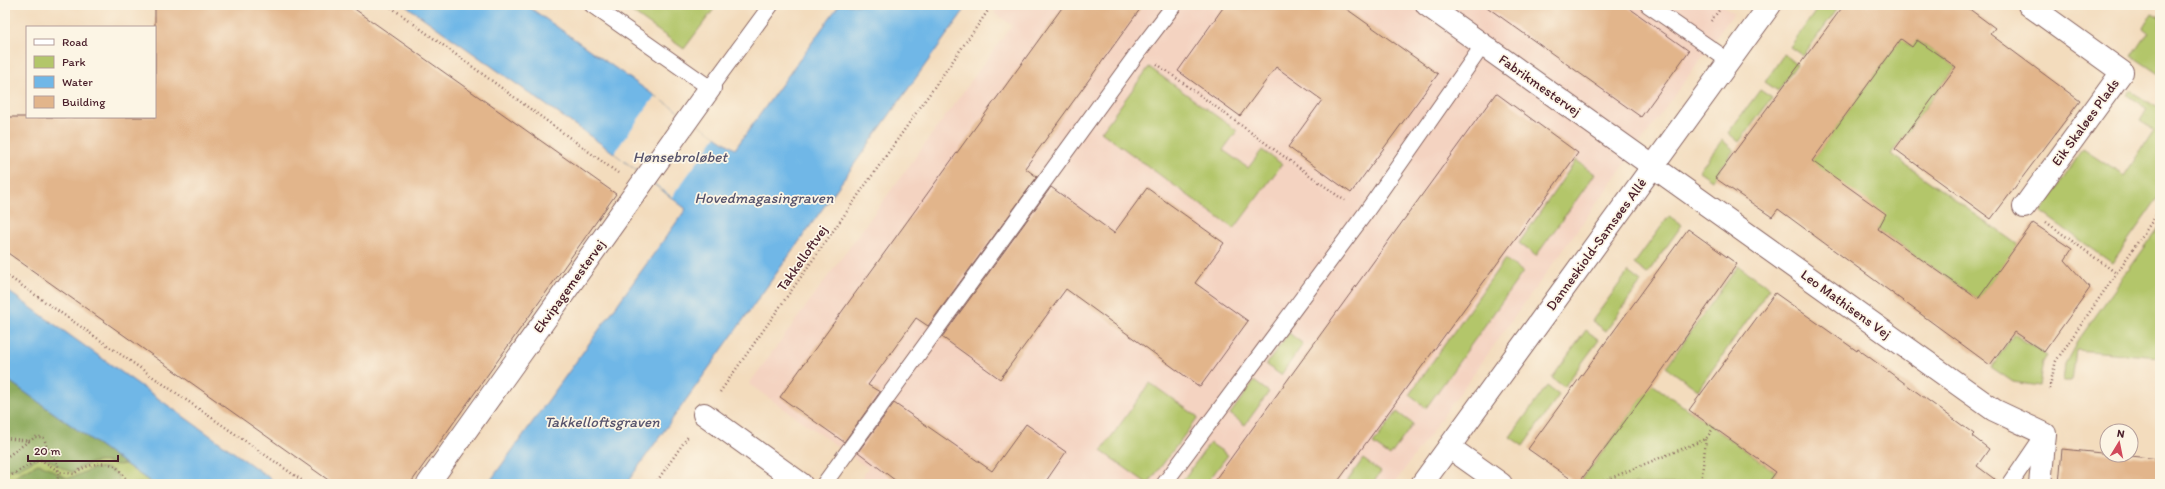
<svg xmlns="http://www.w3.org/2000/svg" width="2165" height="489" font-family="Itim,sans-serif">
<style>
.built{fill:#f4d3c1}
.green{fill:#b3c66a;stroke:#7e724a}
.forest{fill:#8eab5e;stroke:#6c6544}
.water{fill:#70b7e7;stroke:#5d6b89}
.pier{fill:#f3dcbd}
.building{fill:#e2b58b}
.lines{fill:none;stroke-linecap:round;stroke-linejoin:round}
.lane-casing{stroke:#85615e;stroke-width:17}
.street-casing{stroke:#85615e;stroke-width:24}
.secondary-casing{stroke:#85615e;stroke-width:24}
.path{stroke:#85615e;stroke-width:2.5;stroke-dasharray:1 3;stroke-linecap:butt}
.lane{stroke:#fff;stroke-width:15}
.street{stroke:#fff;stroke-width:22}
.secondary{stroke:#fff;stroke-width:22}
.labels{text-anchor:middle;stroke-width:3.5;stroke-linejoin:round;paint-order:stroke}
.street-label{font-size:14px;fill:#4a1f2b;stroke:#fcf5e5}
.water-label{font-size:15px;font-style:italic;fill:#57546d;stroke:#fcf5e5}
</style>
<rect width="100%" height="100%" fill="#fcf5e5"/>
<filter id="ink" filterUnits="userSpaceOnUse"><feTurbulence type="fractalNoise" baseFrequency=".025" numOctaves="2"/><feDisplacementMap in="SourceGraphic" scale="8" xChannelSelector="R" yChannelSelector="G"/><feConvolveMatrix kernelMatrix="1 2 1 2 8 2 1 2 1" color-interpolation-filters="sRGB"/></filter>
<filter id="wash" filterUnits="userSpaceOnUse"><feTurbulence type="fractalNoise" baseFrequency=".012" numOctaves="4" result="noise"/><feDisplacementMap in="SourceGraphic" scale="16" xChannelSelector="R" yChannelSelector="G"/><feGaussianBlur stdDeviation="0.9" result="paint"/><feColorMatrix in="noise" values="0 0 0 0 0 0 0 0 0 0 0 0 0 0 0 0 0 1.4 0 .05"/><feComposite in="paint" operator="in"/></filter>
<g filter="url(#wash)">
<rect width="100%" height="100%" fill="#f3dcbd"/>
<polygon class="built" points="999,5 1722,5 1734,13 1394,484 857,484 868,468 749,384 1012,25 994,13"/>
<g class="green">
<polygon points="622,5 717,5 684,49"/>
<polygon points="1820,5 1840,5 1803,56 1790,47"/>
<polygon points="2152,13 2160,17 2160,75 2132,56 2148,32 2143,28"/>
<polygon points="1906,32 1910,35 1905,42 1911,47 1917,40 1956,67 1891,154 2018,245 1978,299 1878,229 1805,170"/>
<polygon points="1784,54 1797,64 1778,91 1765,82"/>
<polygon points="1149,67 1237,131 1223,150 1248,168 1262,150 1282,164 1234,229 1101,132"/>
<polygon points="1760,90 1772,98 1739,142 1728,133"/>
<polygon points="2130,91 2160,109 2160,195 2112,263 2041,212 2083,149 2124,176 2154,130 2140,121 2147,109 2127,95"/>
<polygon points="1722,140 1734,150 1712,180 1699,171"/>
<polygon points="1576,160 1595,174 1536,256 1519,243"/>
<polygon points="1669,216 1682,225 1647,274 1634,264"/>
<polygon points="2160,226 2160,357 2076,350 2072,381 2063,381 2065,364 2077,342"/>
<polygon points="1505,259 1523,272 1426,408 1409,395"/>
<polygon points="1738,266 1770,288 1698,390 1666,367"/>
<polygon points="1628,272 1641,282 1606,331 1592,321"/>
<polygon points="1586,330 1599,340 1564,387 1552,378"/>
<polygon points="1289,333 1303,344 1281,375 1266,365"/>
<polygon points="2014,334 2047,356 2043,362 2039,386 2013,382 1991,367"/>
<polygon points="5,378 153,484 5,484"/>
<polygon points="1254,381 1269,392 1245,425 1230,414"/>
<polygon points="1150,383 1198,417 1148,484 1101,451"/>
<polygon points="1652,384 1776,472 1767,484 1579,484"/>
<polygon points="1547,386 1559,395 1523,446 1510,437"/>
<polygon points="1397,412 1413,424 1390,456 1373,444"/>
<polygon points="1210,443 1228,455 1206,484 1180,484"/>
<polygon points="1363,459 1381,472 1372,484 1345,484"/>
</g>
<g class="forest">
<path d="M 5,378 L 125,464 C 117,466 114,464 106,462 C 95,460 82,466 73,472 C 60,470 53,459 40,457 L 17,469 L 5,470 Z"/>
<path d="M 38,464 C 50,466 57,476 69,478 C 85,474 103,459 117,475 L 120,484 L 8,484 L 20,473 Z"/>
</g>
<g class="water">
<polygon points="405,5 526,5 655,96 735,149 839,5 968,5 626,484 488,484 686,209 614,153"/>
<polygon points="5,289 278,484 153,484 5,378"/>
</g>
<polygon class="pier" points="655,96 716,136 672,197 614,153"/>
<g id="blocks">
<g class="building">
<polygon points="155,5 349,5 616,194 410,484 334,484 5,251 5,117 155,117"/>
<polygon points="1064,5 1143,5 1025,168 1037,177 928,326 916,318 868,385 880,392 844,442 780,397"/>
<polygon points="1225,5 1341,5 1438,74 1351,193 1288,147 1322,100 1276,67 1240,116 1178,71"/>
<polygon points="1484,5 1625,5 1689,51 1641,117"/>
<polygon points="1844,5 1964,5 1995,28 1990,34 2080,101 1991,219 1895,149 1956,67 1917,40 1912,47 1901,39 1812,161 1886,214 1878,229 1978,299 2033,223 2072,249 2065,260 2090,288 2044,352 2014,332 1990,365 1778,209 1772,217 1715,178"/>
<polygon points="1496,93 1578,153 1336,484 1212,484"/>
<polygon points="1051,187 1114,233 1147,188 1224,243 1195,283 1248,321 1200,387 1066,289 1000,379 942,337"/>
<polygon points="1688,229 1737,264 1652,385 1578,484 1528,449"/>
<polygon points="1775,293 1857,351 1858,349 1974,434 1972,436 1989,449 1977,466 2001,484 1767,484 1776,472 1689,410"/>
<polygon points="894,403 992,471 1026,424 1066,452 1044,484 900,484 858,452"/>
<polygon points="2062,449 2160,459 2160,484 2059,484"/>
</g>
</g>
</g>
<g filter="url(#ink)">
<use href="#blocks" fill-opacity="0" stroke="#85615e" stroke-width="1"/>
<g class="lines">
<g class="lane-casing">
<g id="lane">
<polyline points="592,5 710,88 771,5"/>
<polyline points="1648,5 1729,61"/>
<polyline points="824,484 1139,51 1174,5"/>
<polyline points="1164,484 1364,215 1483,45"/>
<polyline points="2010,484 2044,434"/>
</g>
</g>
<g class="street-casing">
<g id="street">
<polyline points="1427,5 1994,410 2045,434 2040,484"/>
<polyline points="2024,207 2122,72 2029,5"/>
<polyline points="704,414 801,484"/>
<polyline points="1449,447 1501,484"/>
<polyline points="428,484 710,88"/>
</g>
</g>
<g class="secondary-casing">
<polyline id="secondary" points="1422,484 1770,5"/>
</g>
<g class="path">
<polyline points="388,5 618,173"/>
<polyline points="1711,21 1723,5"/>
<polyline points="1157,64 1345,201"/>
<polyline points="2046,222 2116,273"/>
<polyline points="5,274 307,484"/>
<polyline points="2049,389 2056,361 2160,210"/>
<polyline points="720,392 992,5"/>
<path d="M 5,438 L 30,441 L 35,437 L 43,437 C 46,441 45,445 48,449 C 57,464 62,465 56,484"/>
<polyline points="5,458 29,441"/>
<path d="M 5,479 L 34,462 L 41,460 L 60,472 L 74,474 C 83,466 105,459 116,467 C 122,472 125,479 131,484"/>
<polyline points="655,484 689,435"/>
<polyline points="1596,484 1706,439 1714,427"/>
<polyline points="1701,484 1706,439"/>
</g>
<use href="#lane" class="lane"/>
<use href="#street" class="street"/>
<use href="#secondary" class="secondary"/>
</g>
</g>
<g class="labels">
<g class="street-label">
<text transform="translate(1540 85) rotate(35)" y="5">Fabrikmestervej</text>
<text transform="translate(2085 122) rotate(-54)" y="5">Eik Skaløes Plads</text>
<text transform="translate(1596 244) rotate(-54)" y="5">Danneskiold-Samsøes Allé</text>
<text transform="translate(802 258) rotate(-55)" y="5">Takkelloftvej</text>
<text transform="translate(569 286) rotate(-54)" y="5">Ekvipagemestervej</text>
<text transform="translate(1846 304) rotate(36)" y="5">Leo Mathisens Vej</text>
</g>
<g class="water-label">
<text x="680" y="162">Hønsebroløbet</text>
<text x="764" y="203">Hovedmagasingraven</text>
<text x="602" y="427">Takkelloftsgraven</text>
</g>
</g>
<rect width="2165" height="489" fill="none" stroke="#fcf5e5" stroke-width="20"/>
<rect x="26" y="26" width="130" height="92" fill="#fcf5e5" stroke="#b59f9b"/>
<rect x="34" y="39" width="20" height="6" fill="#ffffff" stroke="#b59f9b"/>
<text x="62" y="46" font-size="12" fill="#4a1f2b">Road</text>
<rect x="34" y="56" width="20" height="12" fill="#b3c66a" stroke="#b59f9b"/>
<text x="62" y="66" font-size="12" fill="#4a1f2b">Park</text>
<rect x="34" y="76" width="20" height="12" fill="#70b7e7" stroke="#b59f9b"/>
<text x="62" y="86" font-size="12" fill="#4a1f2b">Water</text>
<rect x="34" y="96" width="20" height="12" fill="#e2b58b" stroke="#b59f9b"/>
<text x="62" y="106" font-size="12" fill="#4a1f2b">Building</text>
<g transform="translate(2119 443) rotate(10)"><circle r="19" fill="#fcf5e5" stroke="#b59f9b"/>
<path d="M0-3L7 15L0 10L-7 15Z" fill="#d1495b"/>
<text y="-6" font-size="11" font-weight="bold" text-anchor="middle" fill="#4a1f2b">N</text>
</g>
<path d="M28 455v6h90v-6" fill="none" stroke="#4a1f2b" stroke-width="2"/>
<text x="34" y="455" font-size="12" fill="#4a1f2b" stroke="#fcf5e5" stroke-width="3" paint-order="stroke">20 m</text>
</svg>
